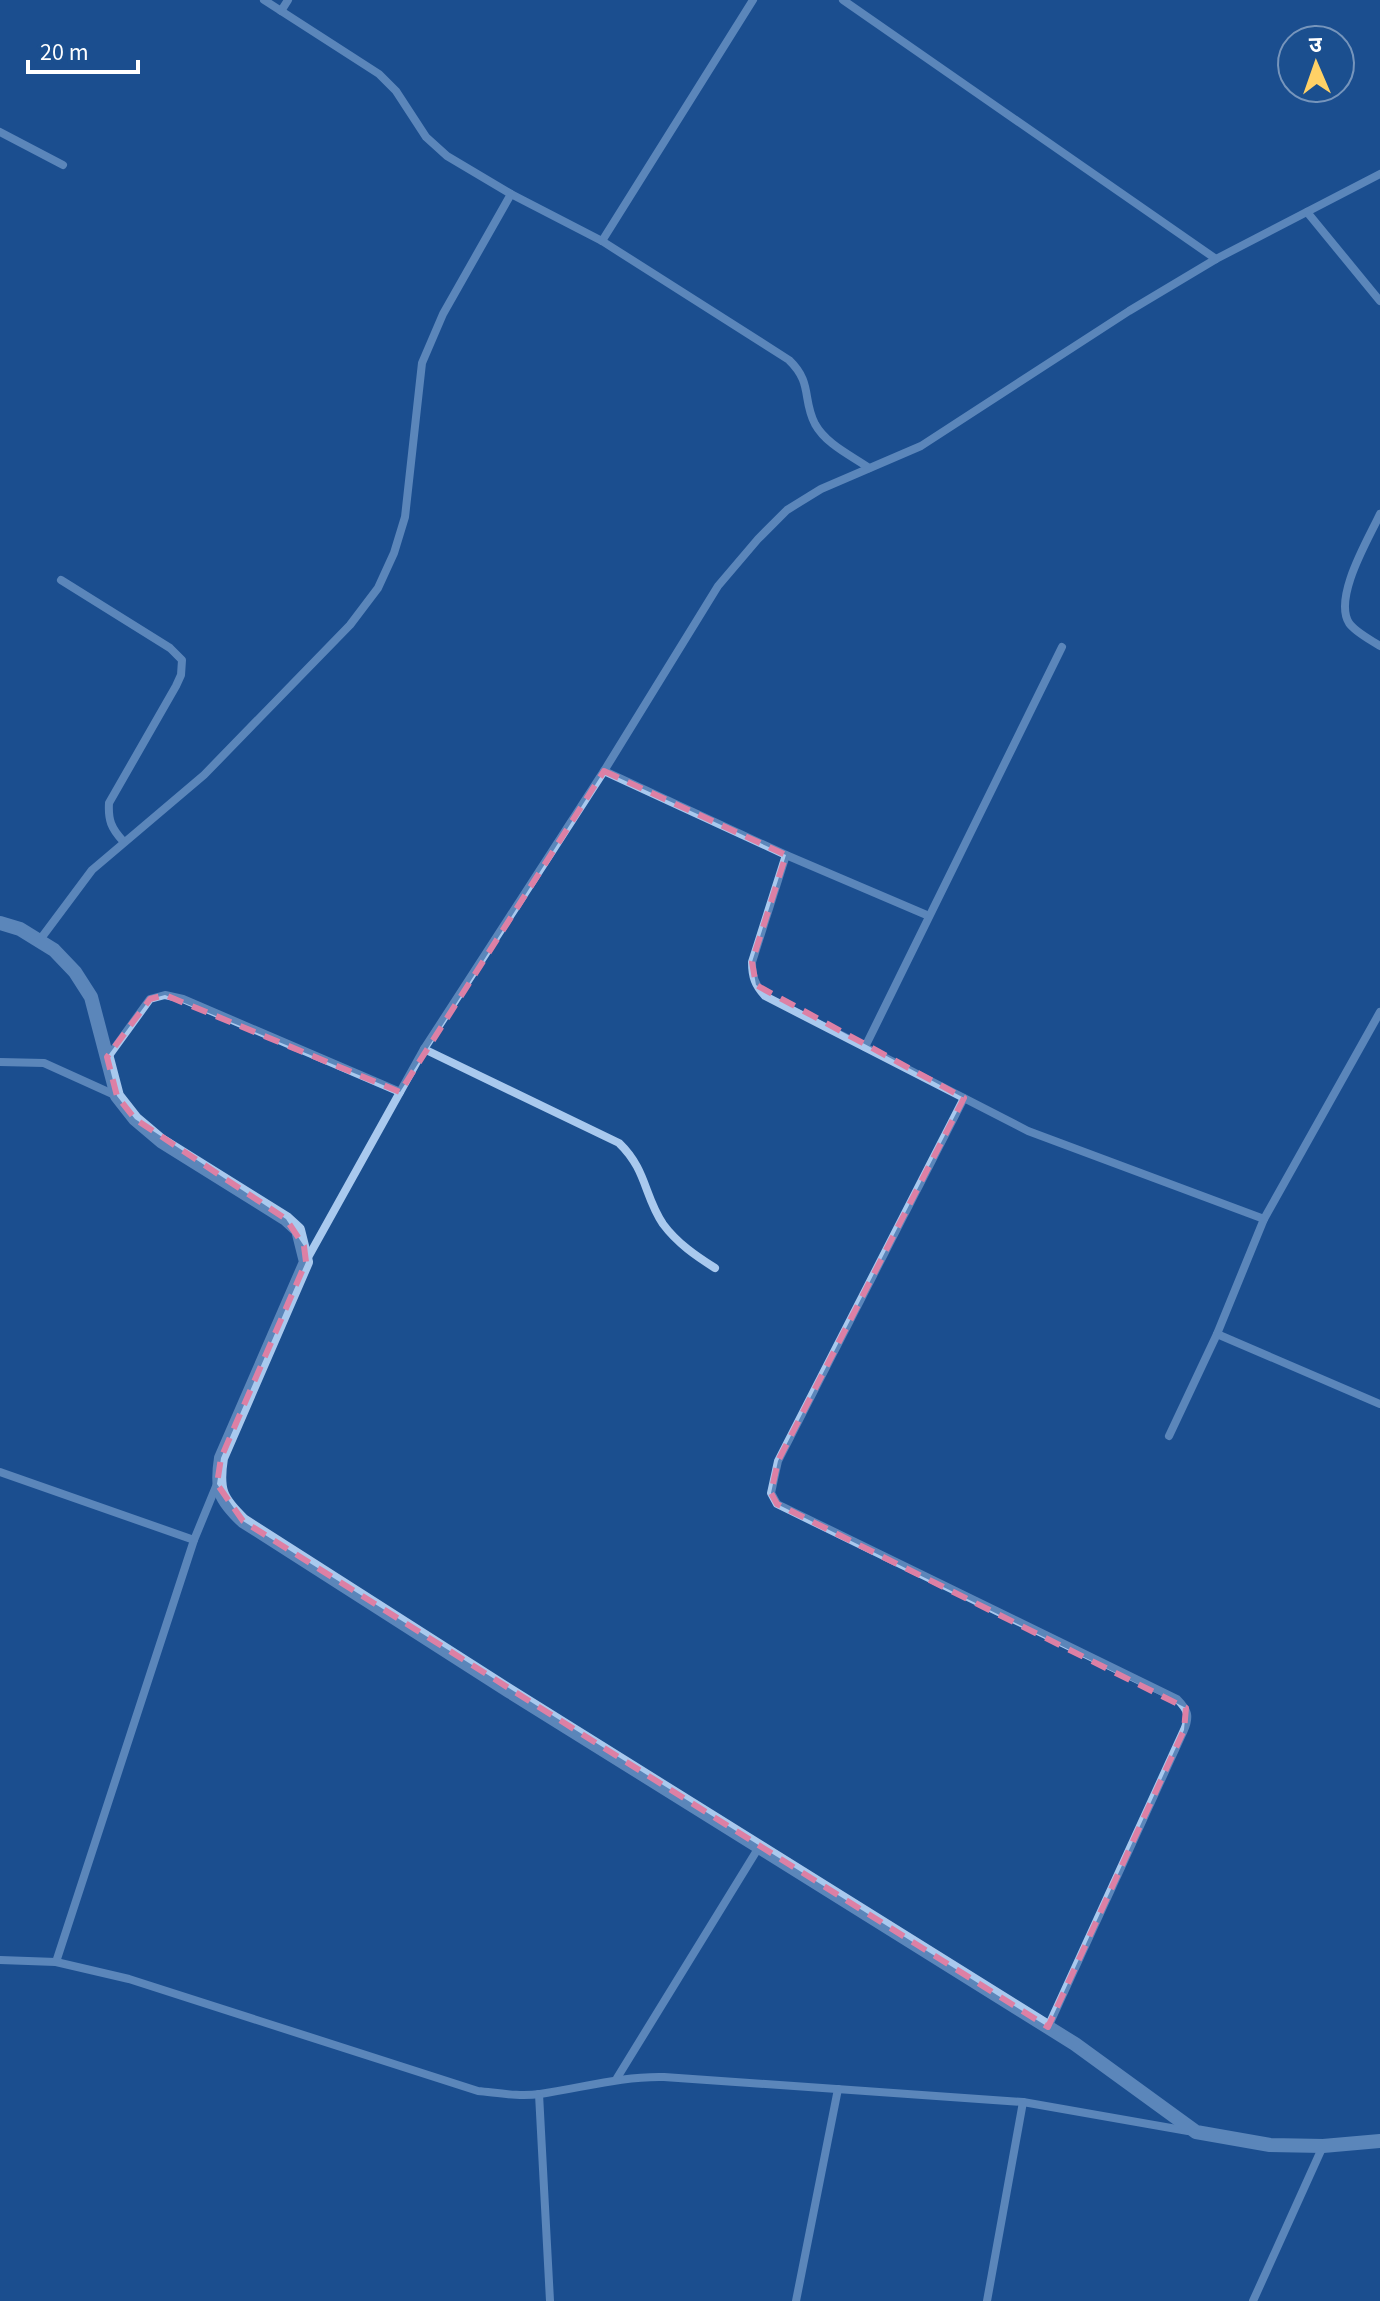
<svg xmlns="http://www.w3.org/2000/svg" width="1380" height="2301" font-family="'Source Sans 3','Noto Sans Devanagari',sans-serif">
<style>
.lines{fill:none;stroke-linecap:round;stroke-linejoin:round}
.minor{stroke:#a9c9ee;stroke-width:8}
.tertiary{stroke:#a9c9ee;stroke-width:14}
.marked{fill:none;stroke:#dd80a5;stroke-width:6;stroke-dasharray:16 10;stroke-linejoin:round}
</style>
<rect width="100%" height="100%" fill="#1b4f8f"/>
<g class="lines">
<g class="minor">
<path d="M 264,0 L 379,74 L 396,91 L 426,137 L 447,156 L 511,194 L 602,241 L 789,360 C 813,383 802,399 815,424 C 826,444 850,455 869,468"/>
<polyline points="843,0 1216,259"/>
<polyline points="281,11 288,0"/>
<polyline points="0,132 63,165"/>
<polyline points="1307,212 1380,301"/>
<polyline points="602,241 753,0"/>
<path d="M 1380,514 C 1369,538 1333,597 1349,623 C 1355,632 1371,640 1380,646"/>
<path d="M 61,580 L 170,648 L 182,660 L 181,675 L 176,686 L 109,803 C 108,820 111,828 123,841"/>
<polyline points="604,771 786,855 929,916"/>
<path d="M 786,855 L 752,962 C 752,977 755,985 765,996 L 1028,1131 L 1264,1219"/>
<polyline points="39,941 92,870 204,775 350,625 378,588 394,553 405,517 422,363 443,314 511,194"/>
<polyline points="865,1047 1062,647"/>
<path d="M 424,1049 L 619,1143 C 647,1170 644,1196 663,1224 C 677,1243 696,1256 715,1268"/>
<polyline points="108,1057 150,999 165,995 183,999 400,1092"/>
<polyline points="0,1062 44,1063 117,1096"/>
<path d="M 964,1098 L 778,1461 L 771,1493 L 777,1504 L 1177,1699 C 1188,1710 1190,1716 1184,1730 L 1048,2027"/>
<polyline points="306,1261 424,1049 604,771 718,586 758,539 787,510 821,489 921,446 1129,311 1216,259 1380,174"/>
<polyline points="1217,1334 1380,1404"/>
<polyline points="1169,1436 1217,1334 1264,1219 1380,1012"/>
<polyline points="0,1472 194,1540"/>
<path d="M 0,1960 L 56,1962 L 129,1979 L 478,2091 C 499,2093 519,2097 540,2094 C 582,2088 621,2076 664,2077 L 1023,2102 L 1188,2131"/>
<polyline points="56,1962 194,1540 217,1484"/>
<polyline points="617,2078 759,1847"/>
<polyline points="539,2094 550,2301"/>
<polyline points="796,2301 838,2089"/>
<polyline points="987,2301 1023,2102"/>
<polyline points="1253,2301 1323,2146"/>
</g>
<path class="tertiary" d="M 0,923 L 20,929 L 54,950 L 75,972 L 91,997 L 117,1096 L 135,1119 L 161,1141 L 286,1219 L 298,1230 L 306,1262 L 221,1458 C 216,1490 220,1499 243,1521 L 509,1691 L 1075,2044 L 1196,2132 L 1270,2145 L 1323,2146 L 1380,2141"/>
</g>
<path d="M0 0H1380V2301H0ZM 604,771 L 786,855 L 752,962 L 756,985 L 964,1098 L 778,1461 L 771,1493 L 777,1504 L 1186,1708 L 1184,1730 L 1048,2027 L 243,1521 L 217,1484 L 221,1458 L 306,1262 L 304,1246 L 286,1219 L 135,1119 L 117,1096 L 107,1057 L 150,999 L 165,995 L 400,1092 Z" fill="#1b4f8f" fill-opacity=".55" fill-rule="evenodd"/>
<path class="marked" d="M 604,771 L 786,855 L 752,962 L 756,985 L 964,1098 L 778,1461 L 771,1493 L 777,1504 L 1186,1708 L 1184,1730 L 1048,2027 L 243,1521 L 217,1484 L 221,1458 L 306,1262 L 304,1246 L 286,1219 L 135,1119 L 117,1096 L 107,1057 L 150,999 L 165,995 L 400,1092 Z"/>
<g transform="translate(1316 64) rotate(358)"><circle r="38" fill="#1b4f8f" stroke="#7695bc" stroke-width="2"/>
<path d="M0-6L14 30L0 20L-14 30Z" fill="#ffd166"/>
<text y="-12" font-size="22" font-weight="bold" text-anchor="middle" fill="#ffffff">उ</text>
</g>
<path d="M28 60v12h110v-12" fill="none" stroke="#ffffff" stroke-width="4"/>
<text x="40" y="60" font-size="24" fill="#ffffff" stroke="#1b4f8f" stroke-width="6" paint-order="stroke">20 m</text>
</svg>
